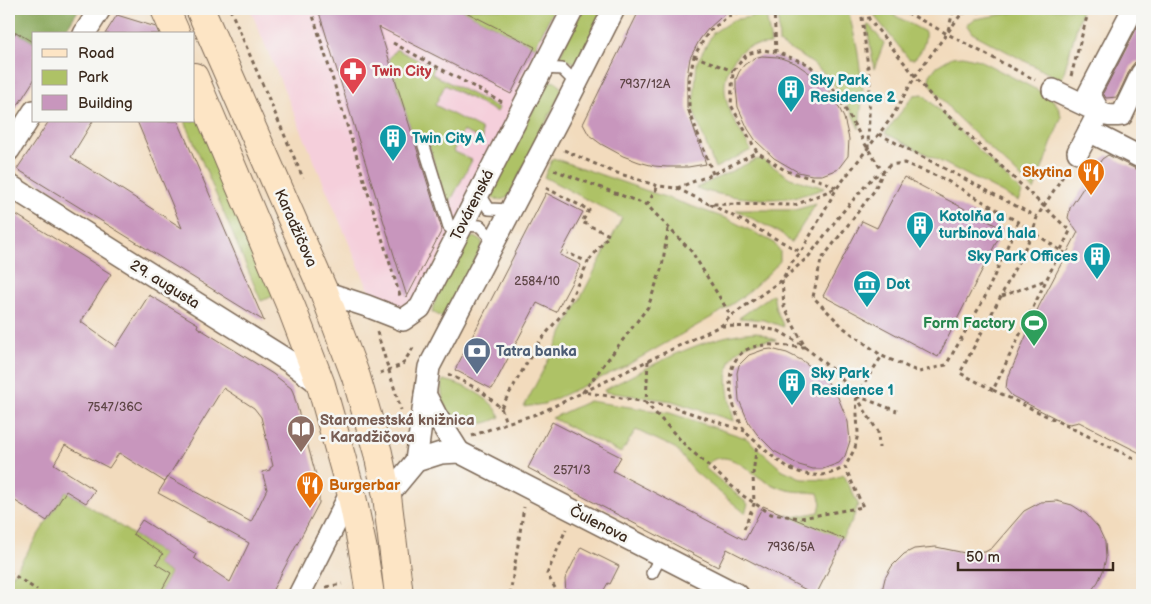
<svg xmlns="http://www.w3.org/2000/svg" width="1151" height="604" font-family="'Balsamiq Sans',sans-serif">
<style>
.built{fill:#f5cfdb}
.green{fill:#aec266;stroke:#747642}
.forest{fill:#8aa85b;stroke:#62693c}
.building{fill:#c896bd;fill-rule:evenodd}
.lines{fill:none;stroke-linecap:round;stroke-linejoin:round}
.lane-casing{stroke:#7b6856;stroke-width:14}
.street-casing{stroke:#7b6856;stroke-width:24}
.secondary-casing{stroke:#7b6856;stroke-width:30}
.path{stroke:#7b6856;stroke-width:3;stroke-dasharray:4 4;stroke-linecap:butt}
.lane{stroke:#fff;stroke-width:11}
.street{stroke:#fff;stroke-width:21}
.secondary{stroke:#fde5c5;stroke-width:28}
.labels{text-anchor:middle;stroke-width:5;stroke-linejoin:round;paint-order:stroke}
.number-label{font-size:12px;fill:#5e4546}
.health-label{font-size:15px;font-weight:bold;fill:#be3a42;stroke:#f6f6f2;text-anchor:start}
.culture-label{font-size:15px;font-weight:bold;fill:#0d838f;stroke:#f6f6f2;text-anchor:start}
.food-label{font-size:15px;font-weight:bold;fill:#c56008;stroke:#f6f6f2;text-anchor:end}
.street-label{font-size:15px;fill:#3b2a1e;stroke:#f6f6f2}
.leisure-label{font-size:15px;font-weight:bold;fill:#27864d;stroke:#f6f6f2;text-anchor:end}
.service-label{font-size:15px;font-weight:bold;fill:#4e5e75;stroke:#f6f6f2;text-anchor:start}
.education-label{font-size:15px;font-weight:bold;fill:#785e54;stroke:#f6f6f2;text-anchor:start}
</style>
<rect width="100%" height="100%" fill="#f6f6f2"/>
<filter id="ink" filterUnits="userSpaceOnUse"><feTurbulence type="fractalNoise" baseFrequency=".02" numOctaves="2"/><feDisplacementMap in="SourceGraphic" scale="10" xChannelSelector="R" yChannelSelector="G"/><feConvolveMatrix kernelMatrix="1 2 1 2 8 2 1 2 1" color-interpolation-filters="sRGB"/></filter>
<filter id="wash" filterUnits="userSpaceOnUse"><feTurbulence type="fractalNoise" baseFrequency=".0096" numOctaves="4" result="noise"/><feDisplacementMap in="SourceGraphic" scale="20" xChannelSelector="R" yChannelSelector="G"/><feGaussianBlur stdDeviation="1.12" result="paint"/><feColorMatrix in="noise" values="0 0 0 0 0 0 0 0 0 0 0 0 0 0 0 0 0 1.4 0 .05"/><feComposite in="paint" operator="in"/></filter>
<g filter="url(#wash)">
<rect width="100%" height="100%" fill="#f2dbbd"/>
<polygon class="built" points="250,9 566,9 415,303 407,309 380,305 367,286"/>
<g class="green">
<polygon points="460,9 554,9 535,47"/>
<polygon points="581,9 605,9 576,63 559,58"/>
<path d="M 778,9 L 848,9 L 857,47 L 863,90 L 859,129 C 848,103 835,81 812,63 C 802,56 790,50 779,43 Z"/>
<path d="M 872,9 L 883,9 L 925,32 C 926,42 922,52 914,59 L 909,59 L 876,18 Z"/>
<polygon points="1034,9 1082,9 1062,79 1051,75 972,33 966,24 975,19"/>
<path d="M 766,14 L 771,44 C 763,45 754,45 747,47 C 740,51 735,57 731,64 C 714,95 736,123 751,150 L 715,168 L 693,109 L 697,62 L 713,33 L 733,20 Z"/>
<polygon points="869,25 884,43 874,69 867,26"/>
<polygon points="396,49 434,68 432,74 499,108 497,112 445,85 435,105 481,129 483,140 463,131 453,151 472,160 447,208 427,139 415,143 389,59"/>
<path d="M 963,56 L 979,60 L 1047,95 C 1056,102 1060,107 1061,118 L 1034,190 L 954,114 L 933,88 L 929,80 L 930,75 L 937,66 L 952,57 Z"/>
<path d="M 548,81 L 557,82 L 562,90 L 508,197 C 501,201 495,201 490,194 Z"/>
<polygon points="923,94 1022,193 1018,201 885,133 914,95"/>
<polygon points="194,104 276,295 261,301 185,121 194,121"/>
<polygon points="553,158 728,219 773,242 780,251 780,261 770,272 745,295 719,313 622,368 544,404 524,407 622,218 544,177"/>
<path d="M 762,159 L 790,178 L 825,188 C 791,201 765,201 730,196 C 718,194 707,192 696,188 L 755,160 Z"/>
<polygon points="816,204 791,243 782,234 736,210 795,210"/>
<polygon points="475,237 482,241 482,245 446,319 432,312 440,284 466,239"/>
<polygon points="773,294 776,310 784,327 764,320 739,318"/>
<path d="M 757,332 L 776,340 C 717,342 724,377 734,421 L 672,401 L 605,392 L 604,390 C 650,367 705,334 757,332 Z"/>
<path d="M 443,380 C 461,383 494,398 500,417 C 478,430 449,426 443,399 C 442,392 440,386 443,380 Z"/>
<path d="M 589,401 L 670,413 L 746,438 L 781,469 L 803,479 L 828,480 L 844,475 L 858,504 L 853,519 L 817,582 L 763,509 L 794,517 L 819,512 L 821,503 L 818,493 C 808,492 797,492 787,490 C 780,488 771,484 765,481 C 747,470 724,444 704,467 L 748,504 L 745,513 L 695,472 L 675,448 L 636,430 L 621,453 L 552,418 Z"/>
<polygon points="66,491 163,554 156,564 170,573 159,595 9,595 9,581"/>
</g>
<polygon class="forest" points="9,9 79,9 63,34 34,34 34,43 16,32 9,43"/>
<g id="blocks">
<g class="building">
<polygon points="318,9 460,9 535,47 511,94 379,27 442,230 407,297"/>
<polygon points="640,9 730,9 708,29 700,39 690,58 687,77 687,108 706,164 688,167 667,167 654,166 639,162 623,156 601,144 589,135 583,124"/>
<polygon points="117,15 156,27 159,34 105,34"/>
<polygon points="1142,18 1142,61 1135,62 1131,67 1117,97 1106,98 1103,93"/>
<polygon points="16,32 34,43 34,80 9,119 9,43"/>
<polygon points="762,56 778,57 795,63 818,79 833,95 844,118 849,139 848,156 838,169 822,175 812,175 798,172 774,158 756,141 748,129 738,107 736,88 736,79 739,72 744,65 754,58"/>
<polygon points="49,121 93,121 71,157 182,228 137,121 178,121 264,321 17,169"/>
<polygon points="1108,155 1136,169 1142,170 1142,454 1079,422 1070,424 1065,423 1012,396 1006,389 1007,380 1039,306 1078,232 1068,218 1070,208 1102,159"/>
<polygon points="904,177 1003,229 938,357 823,296 862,221 877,228"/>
<polygon points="546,193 583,212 560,255 581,265 556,312 537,303 492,389 455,370"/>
<path d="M 9,210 L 111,274 L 81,322 L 116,347 L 149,295 L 198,324 L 197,327 L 273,374 L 291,388 L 293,392 L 319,486 L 319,503 L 270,595 L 159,595 L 171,573 L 156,564 L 163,554 L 133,534 L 142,520 L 196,554 L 194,558 L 230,582 L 249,543 L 158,493 L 168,477 L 165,482 L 119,453 L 109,468 L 65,445 L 54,464 L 95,490 L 86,503 L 66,491 L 47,521 L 9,497 ZM 223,388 L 254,408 L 261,417 L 273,466 L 270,468 L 270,470 L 262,472 L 267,489 L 251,522 L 168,477 Z"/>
<polygon points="771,349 787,353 803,361 824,377 837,395 848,422 850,441 845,456 839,463 823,469 813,469 799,465 774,451 757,434 749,423 739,400 737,373 739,365 749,355 763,350"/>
<polygon points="552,422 621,457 613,471 745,540 763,506 844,539 816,595 727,549 718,567 528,468"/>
<polygon points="1057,501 1072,505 1086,514 1098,527 1105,542 1106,558 1103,571 1098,582 1088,595 881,595 885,578 892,566 904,554 914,549 936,547 965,553 985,552 992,548 1024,511 1041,502"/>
<polygon points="581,547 619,566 610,584 608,583 601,595 593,595 579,589 572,595 566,595 565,579"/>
</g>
</g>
</g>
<g filter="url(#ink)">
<use href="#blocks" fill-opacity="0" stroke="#7b6856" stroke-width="1"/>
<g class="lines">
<g class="lane-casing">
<g id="lane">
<polyline points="542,68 562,69 576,83"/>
<polyline points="424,146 449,227"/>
<polyline points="479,193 489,209 510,210"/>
<polyline points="463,225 480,226 494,241"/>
<polyline points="652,573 661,556"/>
</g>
</g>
<g class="street-casing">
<g id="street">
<path d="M 1133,9 L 1089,93 C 1099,112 1099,118 1122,115 L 1142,73"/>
<polyline points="84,34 100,9"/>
<polyline points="1053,90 1099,112 1078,152"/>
<polyline points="1089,131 1142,158"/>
<polyline points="9,150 34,111"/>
<polyline points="9,185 290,362 321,385"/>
<polyline points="324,292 367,306 403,320 420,308 573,9"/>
<polyline points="425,394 437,417 459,452"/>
<polyline points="416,461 429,367 561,114 614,9"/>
<polyline points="387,496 416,461 441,453 459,452 738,595"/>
<polyline points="299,595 351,492"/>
</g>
</g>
<g class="secondary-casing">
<g id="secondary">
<polyline points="165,9 176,34"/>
<polyline points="200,9 324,292 356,377 378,453 387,496 399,595"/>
<polyline points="194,77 292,309 321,385 351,492 363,550 370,595"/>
</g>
</g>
<g class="path">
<polyline points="230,9 303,178"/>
<polyline points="311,9 400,296"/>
<polyline points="774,9 776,52"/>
<polyline points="861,9 870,84 868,148"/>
<polyline points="866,9 869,19 944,112 1070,231 993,390 960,373 1001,296 1033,232 1037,217 1068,168"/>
<polyline points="900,9 1035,80"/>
<polyline points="962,13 1014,9"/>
<polyline points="948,30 954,9"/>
<polyline points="393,43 502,102"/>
<polyline points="694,56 733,71"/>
<polyline points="1071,76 1089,9"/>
<polyline points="879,134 1037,217"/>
<polyline points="564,150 611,171 658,186 676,188 709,204 795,205 836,188"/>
<polyline points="554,170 647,205 692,252 731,316"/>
<polyline points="713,174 689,110 689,82 694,56 709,31 731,15 762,9"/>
<polyline points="546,188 589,210 582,222 609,235 588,262"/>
<polyline points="677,188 713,174 757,152"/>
<polyline points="710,204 801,252"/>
<polyline points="647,205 658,186"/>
<polyline points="1018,222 984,299 946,365 919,372 882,356 844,328 813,297 821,260 874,191 883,172 890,165 904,163 944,179 1018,222 1066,254"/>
<polyline points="668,229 662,267 648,307 583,392 666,405 745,431"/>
<polyline points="1002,296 1046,280"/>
<polyline points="722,326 757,327 779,331 804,346"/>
<polyline points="377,332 401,410"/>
<path d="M 805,347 C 786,347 766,341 748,349 C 719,363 731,408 744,429 C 748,436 757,442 763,448 C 788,471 813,485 845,467"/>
<polyline points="648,361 646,403 687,447 742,495 771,514 801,518 863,507 845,467 855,448 858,433 856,395 835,372 805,347 784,307 782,280 791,263 801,252 837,188 892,117 916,75 965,9"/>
<polyline points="380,373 402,365 413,348"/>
<polyline points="448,374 480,390 501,408 537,345 566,309 588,262 567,253"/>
<polyline points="993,390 1135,459"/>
<polyline points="856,395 882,356"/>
<polyline points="856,396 878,432 879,448"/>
<polyline points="857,396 897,411"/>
<polyline points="501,408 506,423"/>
<polyline points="472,436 506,423 540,413 722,325 731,316 782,280 809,256 840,215 873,177 883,172 868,149 832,86 808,64 776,52 763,50 747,54 733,71 731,105 757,152 786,171 825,182 837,188"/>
<polyline points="744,529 754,504 753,474 757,443"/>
<polyline points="9,572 37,590"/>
<polyline points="326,587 342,584"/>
<polyline points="510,595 524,507"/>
<polyline points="559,595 547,574 566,529"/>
</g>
<use href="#lane" class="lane"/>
<use href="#street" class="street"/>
<use href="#secondary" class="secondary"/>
</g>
</g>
<defs>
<g id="pharmacy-pin" transform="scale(1.4375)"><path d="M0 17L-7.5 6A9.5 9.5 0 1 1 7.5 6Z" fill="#e0444e" stroke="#f6f6f2"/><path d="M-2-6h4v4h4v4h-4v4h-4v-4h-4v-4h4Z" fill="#fff"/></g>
<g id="building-pin" transform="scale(1.4375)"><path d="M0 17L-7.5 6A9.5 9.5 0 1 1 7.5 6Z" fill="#0f9aa8" stroke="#f6f6f2"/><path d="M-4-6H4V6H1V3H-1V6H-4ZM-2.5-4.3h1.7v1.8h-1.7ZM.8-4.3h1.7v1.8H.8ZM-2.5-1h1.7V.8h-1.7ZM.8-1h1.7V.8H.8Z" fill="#fff"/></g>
<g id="restaurant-pin" transform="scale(1.4375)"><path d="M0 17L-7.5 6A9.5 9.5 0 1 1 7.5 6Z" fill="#e8710a" stroke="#f6f6f2"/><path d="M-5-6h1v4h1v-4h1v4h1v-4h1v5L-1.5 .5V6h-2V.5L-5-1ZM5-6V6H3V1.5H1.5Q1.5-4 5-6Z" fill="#fff"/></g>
<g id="museum-pin" transform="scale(1.4375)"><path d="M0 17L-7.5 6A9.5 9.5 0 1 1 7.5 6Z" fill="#0f9aa8" stroke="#f6f6f2"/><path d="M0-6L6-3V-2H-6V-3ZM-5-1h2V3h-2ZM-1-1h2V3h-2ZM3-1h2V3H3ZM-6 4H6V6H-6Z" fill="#fff"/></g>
<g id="stadium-pin" transform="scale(1.4375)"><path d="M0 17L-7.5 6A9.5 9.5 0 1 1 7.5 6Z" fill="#2e9e5b" stroke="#f6f6f2"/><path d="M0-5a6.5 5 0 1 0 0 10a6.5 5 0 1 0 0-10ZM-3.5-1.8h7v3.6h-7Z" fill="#fff"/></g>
<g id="bank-pin" transform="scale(1.4375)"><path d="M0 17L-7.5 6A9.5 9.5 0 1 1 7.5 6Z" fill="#5c6f8a" stroke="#f6f6f2"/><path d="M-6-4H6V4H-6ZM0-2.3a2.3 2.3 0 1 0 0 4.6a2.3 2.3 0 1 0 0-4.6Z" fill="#fff"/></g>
<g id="library-pin" transform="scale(1.4375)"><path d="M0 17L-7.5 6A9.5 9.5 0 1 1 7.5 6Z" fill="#8d6e63" stroke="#f6f6f2"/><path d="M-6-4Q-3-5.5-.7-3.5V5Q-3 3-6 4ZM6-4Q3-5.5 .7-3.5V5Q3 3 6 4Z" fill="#fff"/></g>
</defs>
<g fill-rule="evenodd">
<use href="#pharmacy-pin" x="353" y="71"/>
<use href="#building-pin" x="791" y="89"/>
<use href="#building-pin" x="393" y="138"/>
<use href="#restaurant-pin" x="1091" y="172"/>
<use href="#building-pin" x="920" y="225"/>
<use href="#building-pin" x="1097" y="256"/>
<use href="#museum-pin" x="867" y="284"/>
<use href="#stadium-pin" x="1034" y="323"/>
<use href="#bank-pin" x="477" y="351"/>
<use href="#building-pin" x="792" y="382"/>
<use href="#library-pin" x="301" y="429"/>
<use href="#restaurant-pin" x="310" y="485"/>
</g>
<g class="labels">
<g class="number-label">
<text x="645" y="88">7937/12A</text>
<text x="537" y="285">2584/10</text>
<text x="115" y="411">7547/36C</text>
<text x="572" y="474">2571/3</text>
<text x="791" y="551">7936/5A</text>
</g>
<g class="health-label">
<text x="372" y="76">Twin City</text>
</g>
<g class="culture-label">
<text x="810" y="85">Sky Park<tspan x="810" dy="17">Residence 2</tspan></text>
<text x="412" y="143">Twin City A</text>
<text x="939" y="221">Kotolňa a<tspan x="939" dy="17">turbínová hala</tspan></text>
<text x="1078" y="261" text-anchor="end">Sky Park Offices</text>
<text x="886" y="289">Dot</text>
<text x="811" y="378">Sky Park<tspan x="811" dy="17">Residence 1</tspan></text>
</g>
<g class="food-label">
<text x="1072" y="177">Skytina</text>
<text x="329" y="490" text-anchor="start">Burgerbar</text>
</g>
<g class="street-label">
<text transform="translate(472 205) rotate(-63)" y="5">Továrenská</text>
<text transform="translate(296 228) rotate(66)" y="5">Karadžičova</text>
<text transform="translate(165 284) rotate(32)" y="5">29. augusta</text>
<text transform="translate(599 524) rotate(27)" y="5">Čulenova</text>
</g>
<g class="leisure-label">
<text x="1015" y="328">Form Factory</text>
</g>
<g class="service-label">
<text x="496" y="356">Tatra banka</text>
</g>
<g class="education-label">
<text x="320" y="425">Staromestská knižnica<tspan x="320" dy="17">- Karadžičova</tspan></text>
</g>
</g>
<rect width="1151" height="604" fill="none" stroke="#f6f6f2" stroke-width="30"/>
<rect x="32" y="32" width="162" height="90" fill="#f6f6f2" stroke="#aba49d"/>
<rect x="42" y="49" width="25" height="8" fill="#fde5c5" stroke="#aba49d"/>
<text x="78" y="58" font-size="15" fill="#3b2a1e">Road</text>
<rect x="42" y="70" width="25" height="15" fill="#aec266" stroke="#aba49d"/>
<text x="78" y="82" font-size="15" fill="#3b2a1e">Park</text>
<rect x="42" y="95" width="25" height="15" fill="#c896bd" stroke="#aba49d"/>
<text x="78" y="108" font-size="15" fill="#3b2a1e">Building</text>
<path d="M958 562v8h155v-8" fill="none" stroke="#3b2a1e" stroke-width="2.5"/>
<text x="966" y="562" font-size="15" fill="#3b2a1e" stroke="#f6f6f2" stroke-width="4" paint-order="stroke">50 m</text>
</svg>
